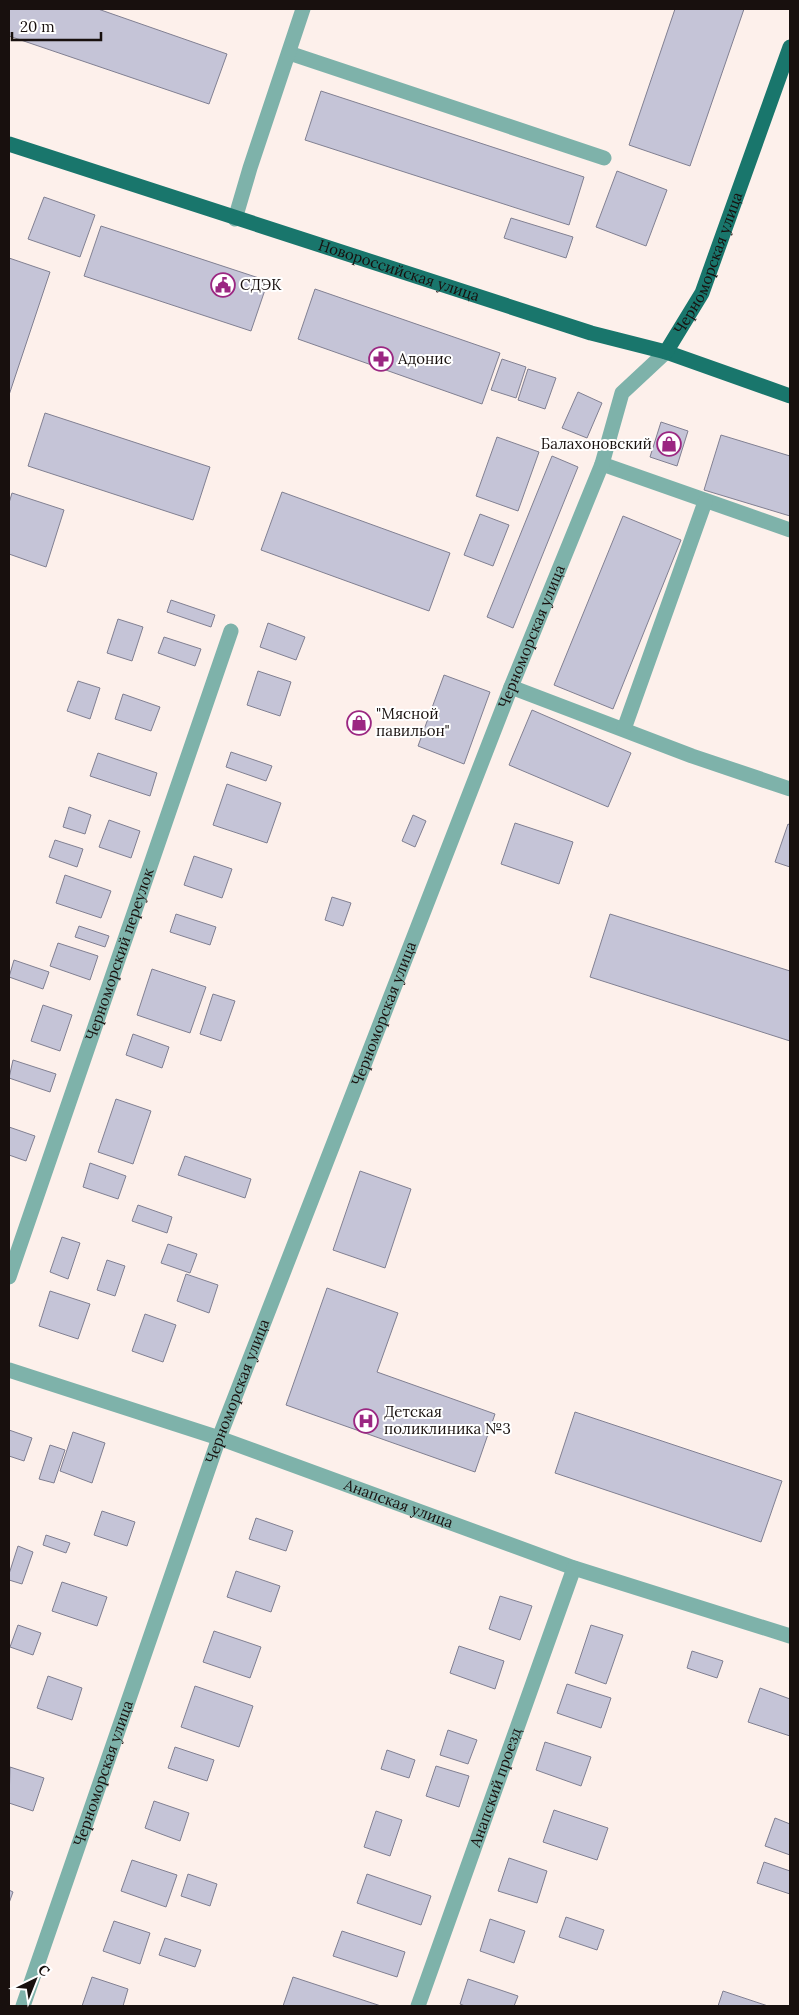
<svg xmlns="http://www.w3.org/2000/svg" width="799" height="2015" font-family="Lora,serif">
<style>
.building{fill:#c5c4d7;stroke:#818092}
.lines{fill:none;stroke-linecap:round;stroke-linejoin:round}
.minor{stroke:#7eb2aa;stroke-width:15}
.major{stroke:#19766c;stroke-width:15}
.labels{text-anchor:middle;stroke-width:4;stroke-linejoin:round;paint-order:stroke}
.street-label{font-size:15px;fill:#18100e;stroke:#fff}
.poi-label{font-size:15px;fill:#18100e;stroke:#fff;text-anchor:start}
</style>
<rect width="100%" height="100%" fill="#fdf0eb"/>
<g class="building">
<polygon points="9,9 98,9 227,54 209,104 9,36"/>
<polygon points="675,9 744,9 690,166 629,145"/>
<polygon points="321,91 584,177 569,225 305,140"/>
<polygon points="617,171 667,190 646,246 596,227"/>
<polygon points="44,197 95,215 80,257 28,239"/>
<polygon points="511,218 573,237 566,258 504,238"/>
<polygon points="101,226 268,281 251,331 84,276"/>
<polygon points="9,258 50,272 9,395"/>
<polygon points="315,289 500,353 482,404 298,339"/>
<polygon points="502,359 526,367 516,398 491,390"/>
<polygon points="528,369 556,378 545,409 518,400"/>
<polygon points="578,392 602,403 587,438 562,428"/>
<polygon points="45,413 210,467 193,520 28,466"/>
<polygon points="661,422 688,431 677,466 650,457"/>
<polygon points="721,435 790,456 790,516 704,490"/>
<polygon points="497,437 539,452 518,511 476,496"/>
<polygon points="552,456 578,467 513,628 487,617"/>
<polygon points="282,492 450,553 429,611 261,550"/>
<polygon points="12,493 64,510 46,567 9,554 9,503"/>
<polygon points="480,514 509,525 493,566 464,555"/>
<polygon points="623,516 681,540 613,709 554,685"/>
<polygon points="171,600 215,615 211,627 167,612"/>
<polygon points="118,619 143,627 132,661 107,653"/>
<polygon points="268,623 305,637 296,660 260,647"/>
<polygon points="164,637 201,649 195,666 158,653"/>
<polygon points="258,671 291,682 280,716 247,705"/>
<polygon points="444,675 490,692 464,764 418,746"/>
<polygon points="78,681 100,688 90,719 67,711"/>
<polygon points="123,694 160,707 151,731 115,719"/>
<polygon points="532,710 631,753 608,807 509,765"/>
<polygon points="231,752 272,766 266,781 226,767"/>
<polygon points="98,753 157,773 150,796 90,776"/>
<polygon points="227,784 281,803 267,843 213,825"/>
<polygon points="69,807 91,815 85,834 63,827"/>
<polygon points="413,815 426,821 415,847 402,841"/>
<polygon points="109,820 140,831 131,858 99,847"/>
<polygon points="515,823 573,842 559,884 501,864"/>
<polygon points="788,824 790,825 790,867 775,862"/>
<polygon points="55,840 83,849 77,867 49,857"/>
<polygon points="194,856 232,869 222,898 184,885"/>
<polygon points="65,875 111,891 101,918 56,903"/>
<polygon points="332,897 351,903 343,926 325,920"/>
<polygon points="176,914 216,927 210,945 170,932"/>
<polygon points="610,914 790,971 790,1041 590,977"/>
<polygon points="79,926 109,936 105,947 75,937"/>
<polygon points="58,943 98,956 90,980 50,966"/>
<polygon points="14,960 49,972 43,989 9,977"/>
<polygon points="152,969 206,987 190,1033 137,1015"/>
<polygon points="213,994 235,1001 221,1041 200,1034"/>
<polygon points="43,1005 72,1015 60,1051 31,1041"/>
<polygon points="133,1034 169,1047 162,1068 126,1055"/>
<polygon points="13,1060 56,1074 50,1092 9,1078"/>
<polygon points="116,1099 151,1111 133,1164 98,1152"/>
<polygon points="9,1127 35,1136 26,1161 9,1155"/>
<polygon points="185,1156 251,1179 245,1198 178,1175"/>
<polygon points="90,1163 126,1176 118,1199 83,1187"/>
<polygon points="360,1171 411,1189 385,1268 333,1250"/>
<polygon points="138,1205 172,1217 167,1233 132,1221"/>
<polygon points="62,1237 80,1243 68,1279 50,1272"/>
<polygon points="168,1244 197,1254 190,1273 161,1263"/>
<polygon points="107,1260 125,1266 115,1296 97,1290"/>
<polygon points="186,1274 218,1285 209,1313 177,1301"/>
<polygon points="327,1288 398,1313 377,1372 495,1414 475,1472 286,1405"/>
<polygon points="50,1291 90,1304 78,1339 39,1326"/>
<polygon points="145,1314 176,1325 163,1362 132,1351"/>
<polygon points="575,1412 782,1481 761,1542 555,1473"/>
<polygon points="9,1430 32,1438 24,1461 9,1456"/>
<polygon points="73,1432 105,1443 92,1483 60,1471"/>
<polygon points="50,1445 65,1450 54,1483 39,1479"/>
<polygon points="102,1511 135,1522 127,1546 94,1535"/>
<polygon points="256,1518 293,1531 286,1551 249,1539"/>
<polygon points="46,1535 70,1543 66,1553 43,1545"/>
<polygon points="18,1546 33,1552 22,1584 9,1580 9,1574"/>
<polygon points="236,1571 280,1586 271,1612 227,1597"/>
<polygon points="62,1582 107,1597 97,1626 52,1611"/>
<polygon points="500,1596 532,1606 520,1640 489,1629"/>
<polygon points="18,1625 41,1633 33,1655 10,1647"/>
<polygon points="591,1625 623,1635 606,1684 575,1673"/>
<polygon points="214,1631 261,1647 250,1678 203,1662"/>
<polygon points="459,1646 504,1661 495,1689 450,1673"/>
<polygon points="692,1651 723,1661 717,1678 687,1668"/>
<polygon points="48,1676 82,1688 72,1720 37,1708"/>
<polygon points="567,1684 611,1698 601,1728 557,1713"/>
<polygon points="195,1686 253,1706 239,1747 181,1727"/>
<polygon points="760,1688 790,1699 790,1736 748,1722"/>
<polygon points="448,1730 477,1740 468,1764 440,1755"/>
<polygon points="545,1742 591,1757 581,1786 536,1770"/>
<polygon points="175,1747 214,1760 207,1781 168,1768"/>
<polygon points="387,1750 415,1760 409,1778 381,1769"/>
<polygon points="436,1766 469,1776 459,1807 426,1796"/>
<polygon points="10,1767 44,1778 33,1811 9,1803"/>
<polygon points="154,1801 189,1813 180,1841 145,1828"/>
<polygon points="554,1810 608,1828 597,1860 543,1842"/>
<polygon points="376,1811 402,1820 390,1856 364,1847"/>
<polygon points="775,1818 790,1824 790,1855 765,1846"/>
<polygon points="509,1858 547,1871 537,1903 498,1891"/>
<polygon points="132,1860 177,1875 166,1907 121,1891"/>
<polygon points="764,1862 790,1871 790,1894 757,1883"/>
<polygon points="188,1874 217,1884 210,1906 181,1896"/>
<polygon points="367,1874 431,1896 421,1925 357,1903"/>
<polygon points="9,1890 13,1892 9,1903"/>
<polygon points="566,1917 604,1930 597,1950 559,1937"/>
<polygon points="490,1919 525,1931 514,1963 480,1951"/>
<polygon points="114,1921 150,1933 140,1964 103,1951"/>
<polygon points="342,1931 405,1952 397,1977 333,1956"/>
<polygon points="165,1938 201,1950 195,1967 159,1955"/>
<polygon points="92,1977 128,1989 123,2006 82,2006"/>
<polygon points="293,1977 381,2006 283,2006"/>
<polygon points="468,1979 518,1996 514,2006 465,2006 460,2004"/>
<polygon points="723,1991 768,2006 718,2006"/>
</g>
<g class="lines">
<g class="minor">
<polyline points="289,53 604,158"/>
<polyline points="235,219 250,168 303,9"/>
<polyline points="602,464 790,530"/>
<polyline points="511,687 692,756 790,789"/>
<polyline points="624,729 705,502"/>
<path id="s1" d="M 9,1277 L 231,631"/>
<path id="s2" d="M 9,1370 L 219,1438 L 574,1568 L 790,1636"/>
<path id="s3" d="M 23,2006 L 219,1438 L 511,687 L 602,464 L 622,393 L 666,352"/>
<path id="s4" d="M 418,2006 L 574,1568"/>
</g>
<g class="major">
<path id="s5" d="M 9,144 L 591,333 L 666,352 L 790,396"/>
<path id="s6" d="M 666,352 L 702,293 L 790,47"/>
</g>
</g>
<defs>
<g id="civic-ring" transform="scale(1.25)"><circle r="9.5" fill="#fff" stroke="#9b2782" stroke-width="1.5"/><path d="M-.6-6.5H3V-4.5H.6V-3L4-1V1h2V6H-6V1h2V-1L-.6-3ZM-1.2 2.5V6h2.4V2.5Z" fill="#9b2782"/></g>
<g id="pharmacy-ring" transform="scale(1.25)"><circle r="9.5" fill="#fff" stroke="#9b2782" stroke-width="1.5"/><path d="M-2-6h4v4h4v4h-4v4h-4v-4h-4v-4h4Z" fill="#9b2782"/></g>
<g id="shop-ring" transform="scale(1.25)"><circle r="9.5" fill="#fff" stroke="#9b2782" stroke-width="1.5"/><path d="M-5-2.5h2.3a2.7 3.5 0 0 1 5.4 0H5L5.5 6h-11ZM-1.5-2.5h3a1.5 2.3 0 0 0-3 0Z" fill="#9b2782"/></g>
<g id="hospital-ring" transform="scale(1.25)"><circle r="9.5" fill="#fff" stroke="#9b2782" stroke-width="1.5"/><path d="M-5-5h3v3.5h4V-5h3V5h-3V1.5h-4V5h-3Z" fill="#9b2782"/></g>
</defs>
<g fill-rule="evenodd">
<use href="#civic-ring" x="223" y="285"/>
<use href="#pharmacy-ring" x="381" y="359"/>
<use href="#shop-ring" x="669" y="444"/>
<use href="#shop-ring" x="359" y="723"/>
<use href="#hospital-ring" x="366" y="1421"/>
</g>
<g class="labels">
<g class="street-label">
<text dy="5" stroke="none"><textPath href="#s6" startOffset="99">Черноморская улица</textPath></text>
<text dy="5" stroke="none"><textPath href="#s5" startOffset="410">Новороссийская улица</textPath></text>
<text dy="5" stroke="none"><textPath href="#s3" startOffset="1461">Черноморская улица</textPath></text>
<text dy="5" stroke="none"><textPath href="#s1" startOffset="341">Черноморский переулок</textPath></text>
<text dy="5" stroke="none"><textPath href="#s3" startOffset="1056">Черноморская улица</textPath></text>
<text dy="5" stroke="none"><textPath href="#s3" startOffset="651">Черноморская улица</textPath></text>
<text dy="5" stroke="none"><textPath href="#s2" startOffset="412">Анапская улица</textPath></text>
<text dy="5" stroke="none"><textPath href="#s3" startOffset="246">Черноморская улица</textPath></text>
<text dy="5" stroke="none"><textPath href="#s4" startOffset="232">Анапский проезд</textPath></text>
</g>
<g class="poi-label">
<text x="240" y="290">СДЭК</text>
<text x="398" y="364">Адонис</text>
<text x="652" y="449" text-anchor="end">Балахоновский</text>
<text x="376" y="719">"Мясной<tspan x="376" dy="17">павильон"</tspan></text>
<text x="384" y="1417">Детская<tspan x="384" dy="17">поликлиника №3</tspan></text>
</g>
</g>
<rect width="799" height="2015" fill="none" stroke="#18100e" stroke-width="20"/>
<g transform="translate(35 1980) rotate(43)" stroke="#ffffff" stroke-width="4" paint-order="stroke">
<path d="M0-4L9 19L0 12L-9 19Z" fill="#18100e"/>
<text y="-8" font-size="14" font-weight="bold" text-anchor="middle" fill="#18100e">С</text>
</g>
<path d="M12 32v8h89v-8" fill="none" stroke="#18100e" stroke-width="2.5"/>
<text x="20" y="32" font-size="15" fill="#18100e" stroke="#ffffff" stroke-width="4" paint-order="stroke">20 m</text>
</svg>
